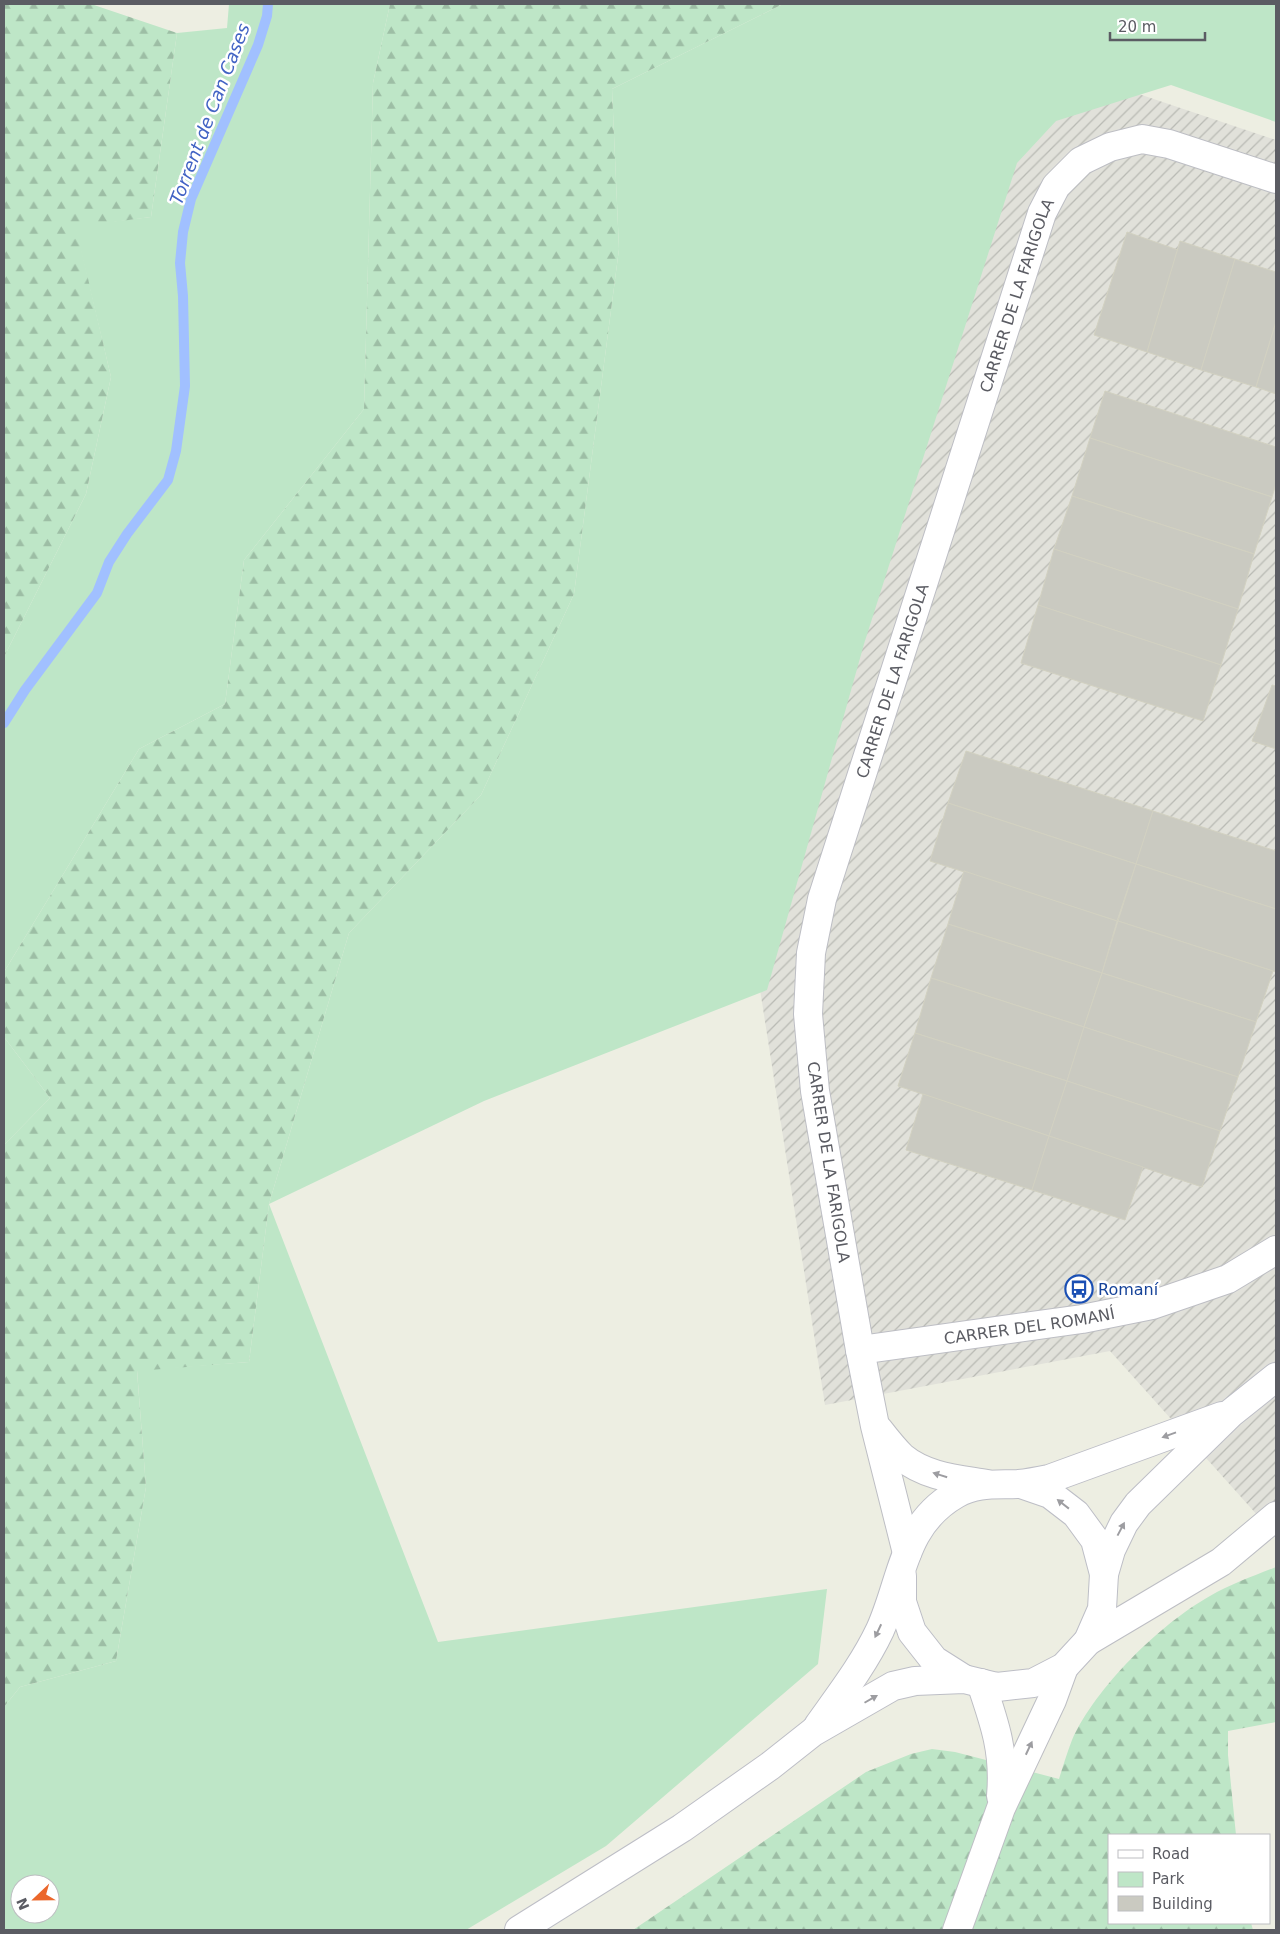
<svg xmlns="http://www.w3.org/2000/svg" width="1280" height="1934" font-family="'DejaVu Sans',sans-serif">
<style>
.industrial{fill:url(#industrial-furrows)}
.green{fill:#bee6c7;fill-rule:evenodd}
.forest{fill:url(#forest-firs)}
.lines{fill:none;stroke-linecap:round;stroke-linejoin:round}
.stream{stroke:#a1c0ff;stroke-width:10}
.building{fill:#cacac1;stroke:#d2d1c1}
.street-casing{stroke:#bdbec4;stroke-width:30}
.secondary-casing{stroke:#bdbec6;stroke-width:30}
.street{stroke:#fff;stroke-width:28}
.secondary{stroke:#fff;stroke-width:28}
.oneway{fill:#9d9da1}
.labels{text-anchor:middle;stroke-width:5;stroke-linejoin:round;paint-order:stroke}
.street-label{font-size:16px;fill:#5b5c63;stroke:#fff}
.transit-label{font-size:16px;fill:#164399;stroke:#fff;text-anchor:start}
.water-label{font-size:18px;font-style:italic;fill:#4263c4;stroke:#fff}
</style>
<defs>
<pattern id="industrial-furrows" width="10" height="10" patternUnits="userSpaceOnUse" patternTransform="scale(1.25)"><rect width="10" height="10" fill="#e1e1da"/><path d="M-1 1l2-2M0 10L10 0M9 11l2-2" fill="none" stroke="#b9bab4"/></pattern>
<pattern id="forest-firs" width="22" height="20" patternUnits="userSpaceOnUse" patternTransform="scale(1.25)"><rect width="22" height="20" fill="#bee6c7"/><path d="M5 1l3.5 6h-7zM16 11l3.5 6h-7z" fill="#9dbea5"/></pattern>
</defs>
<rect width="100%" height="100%" fill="#edeee2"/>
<polygon class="industrial" points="1103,82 1276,140 1276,1536 1110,1351 825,1405 759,983 1020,136"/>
<g class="green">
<polygon points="229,4 390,4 373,83 364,409 244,560 225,704 139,749 4,972 4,657 86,494 111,377 75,226 151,217 177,33 227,28"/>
<path d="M 783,4 L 1276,4 L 1276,122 L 1171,85 L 1056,121 L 1017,163 L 864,644 L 767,990 L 484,1101 L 269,1204 L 438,1642 L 827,1589 L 818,1664 L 606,1846 L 466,1930 L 4,1930 L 4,1707 L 20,1687 L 116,1661 L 146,1487 L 137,1370 L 249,1362 L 269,1204 L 349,933 L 481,795 L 574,594 L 619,249 L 612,89 ZM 20,1884 L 50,1884 L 50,1914 L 20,1914 Z"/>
<polygon points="4,1037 50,1098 4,1145"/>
</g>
<g class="forest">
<polygon points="4,4 91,4 177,33 151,217 76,227 111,377 86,494 4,657"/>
<polygon points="390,4 783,4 612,89 619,249 574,594 481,795 349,933 269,1204 249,1362 137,1371 146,1487 116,1661 20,1687 4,1707 4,1145 50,1098 4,1037 4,972 139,749 225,704 244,560 364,409 373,83"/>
<path d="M 1276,1567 L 1276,1722 L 1228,1731 L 1228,1755 L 1236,1835 L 1109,1835 L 1109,1923 L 1251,1923 L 1253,1930 L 633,1930 L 866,1772 L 911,1754 L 932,1749 L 955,1752 L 1059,1779 C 1063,1766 1067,1753 1072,1740 C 1096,1687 1160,1624 1210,1596 C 1231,1584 1254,1576 1276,1567 Z"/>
</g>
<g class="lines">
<polyline class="stream" points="4,723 25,690 97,593 109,562 127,534 168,480 176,451 185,386 183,296 180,263 183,232 191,199 258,45 267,16 268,4"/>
</g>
<g class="building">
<polygon points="1127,232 1178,250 1147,352 1094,335"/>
<polygon points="1180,241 1235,259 1201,370 1147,352"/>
<polygon points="1235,259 1276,272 1276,322 1256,387 1201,370"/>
<polygon points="1276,322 1276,394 1256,387"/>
<polygon points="1105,391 1276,447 1276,484 1272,497 1090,438"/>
<polygon points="1090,438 1272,497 1254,554 1072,496"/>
<polygon points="1072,496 1254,554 1238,609 1054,549"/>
<polygon points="1054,549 1238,609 1221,665 1038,605"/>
<polygon points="1038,605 1221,665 1203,721 1021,663"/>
<polygon points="1272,685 1276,686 1276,749 1252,741"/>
<polygon points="966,751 1153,811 1136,864 948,803"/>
<polygon points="948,803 1136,864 1117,921 930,861"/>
<polygon points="1153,811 1276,851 1276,909 1136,864"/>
<polygon points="1136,864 1276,909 1276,972 1118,921"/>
<polygon points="964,871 1117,921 1102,973 948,924"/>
<polygon points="1118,921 1273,971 1256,1022 1102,973"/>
<polygon points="948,924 1102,973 1084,1027 931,978"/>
<polygon points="1102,973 1256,1022 1238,1077 1084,1027"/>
<polygon points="931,978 1084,1027 1067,1081 915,1033"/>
<polygon points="1084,1027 1238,1077 1220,1131 1067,1081"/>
<polygon points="915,1033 1067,1081 1049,1136 898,1086"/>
<polygon points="1067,1081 1220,1131 1202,1187 1049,1136"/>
<polygon points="923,1094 1049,1136 1032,1190 906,1150"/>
<polygon points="1049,1136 1143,1167 1125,1220 1032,1190"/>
</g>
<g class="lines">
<g class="street-casing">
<g id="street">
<path id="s1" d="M 860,1350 L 1082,1319 L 1152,1305 L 1228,1279 L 1276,1250"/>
<path d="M 879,1430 C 886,1439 894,1449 902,1457 C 926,1477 958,1479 987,1484"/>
<path id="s2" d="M 907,1553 L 875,1426 L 860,1350 L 815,1091 L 808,1014 L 811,953 L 822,899 L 1042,213 L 1056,186 L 1081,161 L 1110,147 L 1142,139 L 1169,144 L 1276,179"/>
<polyline points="1088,1641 1221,1562 1276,1516"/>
<path d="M 981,1683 C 995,1724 1005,1753 1001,1796"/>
<polyline points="957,1930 1001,1808 1052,1700 1064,1667"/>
</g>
</g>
<g class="secondary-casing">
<g id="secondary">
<polyline points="1021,1484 1050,1494 1076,1514 1095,1540 1104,1574"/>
<polyline points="902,1576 902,1602 912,1632 934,1660 964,1679"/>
<path d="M 818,1726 C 840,1695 864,1664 880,1630 C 903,1579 902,1525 956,1494 C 977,1482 996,1485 1019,1484 C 1029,1483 1039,1481 1049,1479 L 1222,1416"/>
<polyline points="519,1930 682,1828 770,1766 813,1732 893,1686 915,1681 964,1679 997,1687 1033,1683 1064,1667 1088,1641 1102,1609 1104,1574 1111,1550 1124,1523 1138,1504 1231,1413 1276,1377"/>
</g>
</g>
<use href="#street" class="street"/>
<use href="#secondary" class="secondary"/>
</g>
<defs><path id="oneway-solid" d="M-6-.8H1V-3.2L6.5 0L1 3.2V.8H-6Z" transform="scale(1.25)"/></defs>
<g class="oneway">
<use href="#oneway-solid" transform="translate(1169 1435) rotate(160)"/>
<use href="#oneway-solid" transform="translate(940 1475) rotate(-163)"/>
<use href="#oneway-solid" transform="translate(1063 1504) rotate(-142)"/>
<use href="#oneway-solid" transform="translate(1121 1529) rotate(-62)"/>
<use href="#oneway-solid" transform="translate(878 1631) rotate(115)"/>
<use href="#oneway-solid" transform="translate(871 1699) rotate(-30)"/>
<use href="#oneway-solid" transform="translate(1029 1748) rotate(-65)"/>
</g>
<defs>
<g id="bus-ring" transform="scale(1.4375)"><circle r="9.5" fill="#fff" stroke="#1a4fb4" stroke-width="1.5"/><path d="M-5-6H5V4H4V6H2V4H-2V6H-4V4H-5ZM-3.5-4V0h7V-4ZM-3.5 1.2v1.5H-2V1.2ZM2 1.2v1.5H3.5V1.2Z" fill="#1a4fb4"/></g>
</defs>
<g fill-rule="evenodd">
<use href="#bus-ring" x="1079" y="1289"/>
</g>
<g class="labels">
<g class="street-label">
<text dy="6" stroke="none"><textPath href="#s2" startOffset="1299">CARRER DE LA FARIGOLA</textPath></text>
<text dy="6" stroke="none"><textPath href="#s2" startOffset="894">CARRER DE LA FARIGOLA</textPath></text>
<text transform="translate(829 1162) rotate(81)" y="6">CARRER DE LA FARIGOLA</text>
<text dy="6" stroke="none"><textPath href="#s1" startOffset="171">CARRER DEL ROMANÍ</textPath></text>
</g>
<g class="transit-label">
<text x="1098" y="1295">Romaní</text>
</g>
<g class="water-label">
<text transform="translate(210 114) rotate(-69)" y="6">Torrent de Can Cases</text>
</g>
</g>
<rect width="1280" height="1934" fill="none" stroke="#5b5c63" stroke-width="10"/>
<rect x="1108" y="1834" width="162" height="90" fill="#ffffff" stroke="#bdbec1"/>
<rect x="1118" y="1850" width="25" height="8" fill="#ffffff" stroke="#bdbec1"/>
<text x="1152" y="1859" font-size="15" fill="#5b5c63">Road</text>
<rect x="1118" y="1872" width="25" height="15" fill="#bee6c7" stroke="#bdbec1"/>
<text x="1152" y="1884" font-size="15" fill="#5b5c63">Park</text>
<rect x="1118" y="1896" width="25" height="15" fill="#cacac1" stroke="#bdbec1"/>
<text x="1152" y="1909" font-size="15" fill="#5b5c63">Building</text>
<g transform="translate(35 1899) rotate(248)"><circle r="24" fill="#ffffff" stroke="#bdbec1"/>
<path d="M0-4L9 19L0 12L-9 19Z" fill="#eb672b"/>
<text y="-8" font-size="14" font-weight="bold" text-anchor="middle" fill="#5b5c63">N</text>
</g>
<path d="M1110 32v8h95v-8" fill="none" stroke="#5b5c63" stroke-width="2.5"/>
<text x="1118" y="32" font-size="15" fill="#5b5c63" stroke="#ffffff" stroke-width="4" paint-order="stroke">20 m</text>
</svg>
